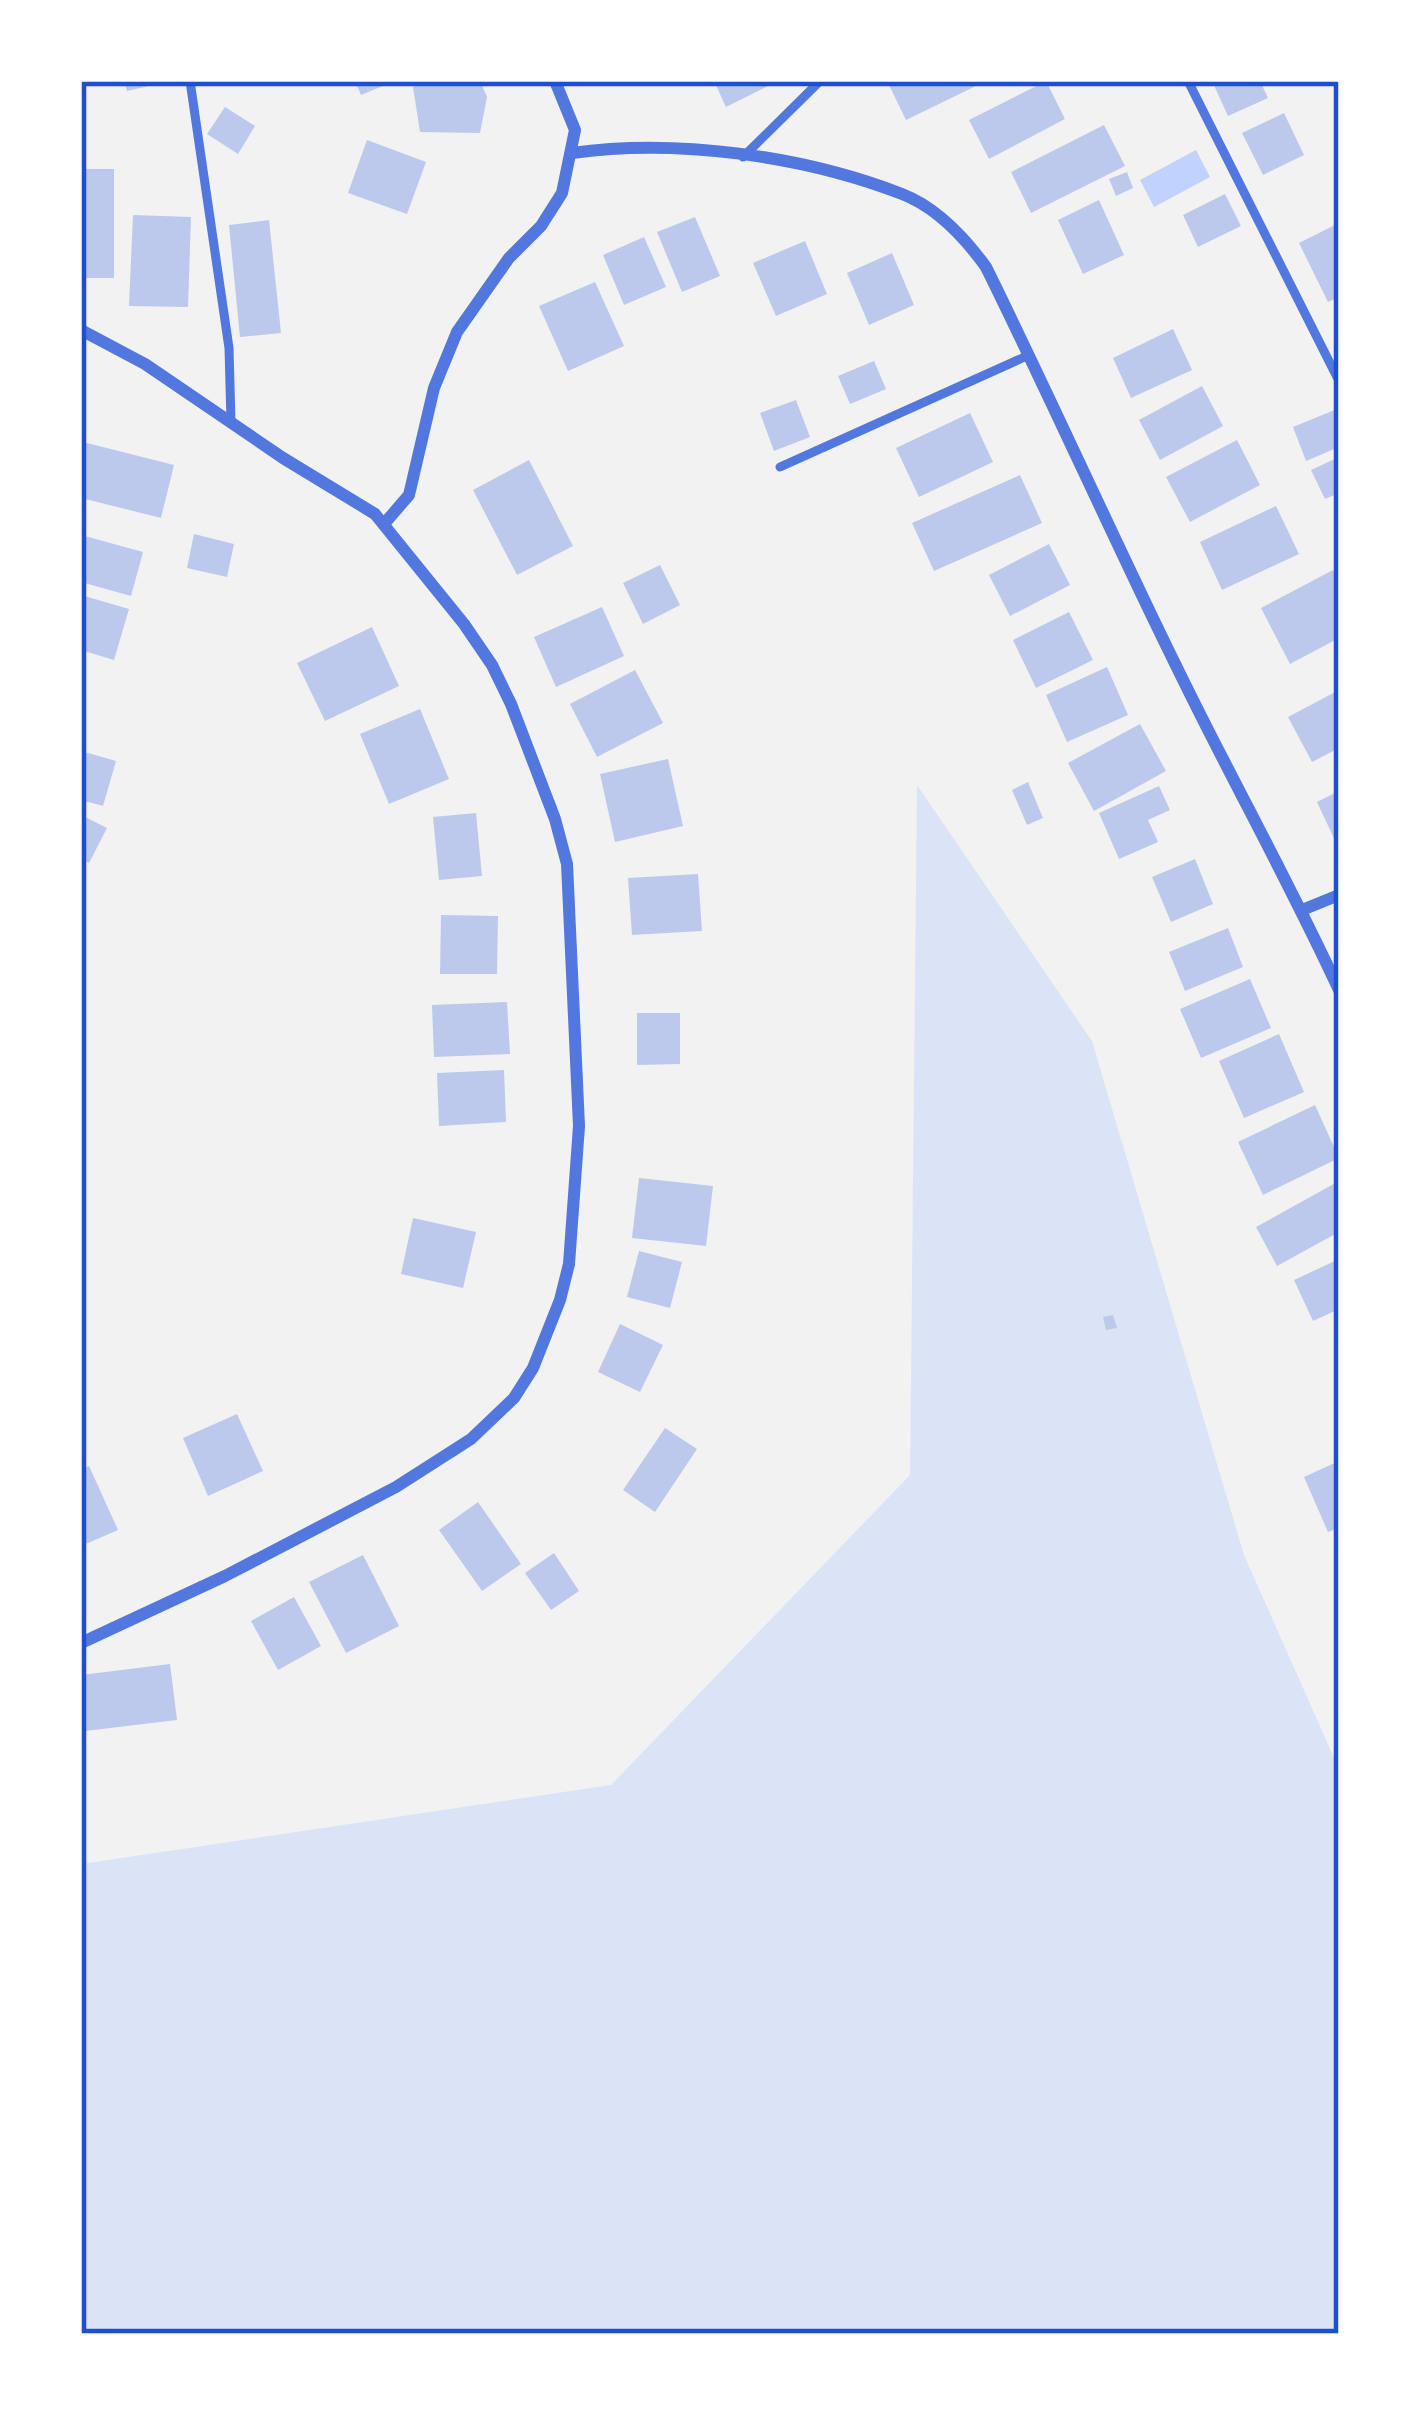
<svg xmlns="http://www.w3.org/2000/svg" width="1420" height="2415" font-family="Literata,serif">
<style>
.green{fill:#dbe4f7}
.water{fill:#bfd3fe}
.building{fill:#bdc9ec}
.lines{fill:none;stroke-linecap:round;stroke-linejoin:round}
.service{stroke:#5277de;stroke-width:9}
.minor{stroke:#5277de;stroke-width:12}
.neatline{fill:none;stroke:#1d4ed8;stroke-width:4.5}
</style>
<rect width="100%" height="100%" fill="#f2f2f2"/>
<polygon class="green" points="917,785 1092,1041 1244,1555 1339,1769 1339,2334 81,2334 81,1864 611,1785 910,1475"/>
<polygon class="water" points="1196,150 1210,177 1154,207 1140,180"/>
<g class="building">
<polygon points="124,81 153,81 154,85 127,91"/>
<polygon points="355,81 395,81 361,95"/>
<polygon points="425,81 480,81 487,97 480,133 420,132 413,87"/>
<polygon points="714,81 769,81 770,85 726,107"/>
<polygon points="887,81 978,81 980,84 906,120"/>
<polygon points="1046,81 1065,119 989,159 969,120"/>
<polygon points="1212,81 1260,81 1268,98 1228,116"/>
<polygon points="225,107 255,126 238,154 207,134"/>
<polygon points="1284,113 1304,155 1263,175 1242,133"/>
<polygon points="1104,125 1125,166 1031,213 1011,172"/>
<polygon points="367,140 426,162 407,214 348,193"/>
<rect x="81" y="169" width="33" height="109"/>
<polygon points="1127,172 1133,188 1116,196 1109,179"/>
<polygon points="1225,194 1241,226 1198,247 1183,215"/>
<polygon points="1099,200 1124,255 1083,274 1058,220"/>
<polygon points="133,215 191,217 188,307 129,306"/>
<polygon points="695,217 720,276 682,292 657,232"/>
<polygon points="269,220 281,333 240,337 229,225"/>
<polygon points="1335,225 1339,233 1339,297 1328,302 1299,243"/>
<polygon points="644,237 666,287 624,305 603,255"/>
<polygon points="805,241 827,294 776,316 753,263"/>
<polygon points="892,253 914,305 869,325 847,273"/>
<polygon points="595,282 624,346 568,371 539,306"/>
<polygon points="1173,329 1192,370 1131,398 1113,358"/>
<polygon points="874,361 886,389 850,404 838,376"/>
<polygon points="1202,386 1223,426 1160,460 1139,420"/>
<polygon points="796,400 810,437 774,451 760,413"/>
<polygon points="1337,409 1339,447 1306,461 1293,427"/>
<polygon points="970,413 993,462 919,497 896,448"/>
<polygon points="1237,440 1260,485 1190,522 1166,477"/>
<polygon points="83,442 174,465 161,518 81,498"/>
<polygon points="1339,457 1339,493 1325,499 1311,470"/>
<polygon points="529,460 573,546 517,575 473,490"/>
<polygon points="1020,475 1042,523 934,571 912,523"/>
<polygon points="1276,506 1299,554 1222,590 1200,542"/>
<polygon points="194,534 234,544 227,577 187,568"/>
<polygon points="81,535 143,552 131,596 81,582"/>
<polygon points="1049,544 1070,585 1010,616 989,575"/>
<polygon points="660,565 680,605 643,624 623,583"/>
<polygon points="1333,570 1339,582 1339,638 1290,664 1261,608"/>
<polygon points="81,595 129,609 114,660 81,650"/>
<polygon points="602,607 624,656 556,687 534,637"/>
<polygon points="1069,612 1093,660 1036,688 1013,640"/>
<polygon points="372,627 399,686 325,721 297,663"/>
<polygon points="1107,667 1128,715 1067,742 1046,695"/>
<polygon points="635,670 663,723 597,757 570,704"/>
<polygon points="1339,690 1339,748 1312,762 1288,717"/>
<polygon points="420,709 449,779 389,804 360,734"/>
<polygon points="1140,724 1166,771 1094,811 1068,763"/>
<polygon points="81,751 116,761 103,806 81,800"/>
<polygon points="668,759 683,826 615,842 600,774"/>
<polygon points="1028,782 1043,818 1027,825 1012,790"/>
<polygon points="1159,786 1170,810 1148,820 1158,842 1119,859 1099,813"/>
<polygon points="1339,791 1339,849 1317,802"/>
<polygon points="476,813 482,876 439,880 433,817"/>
<polygon points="81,815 107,828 89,863 81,859"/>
<polygon points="1195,859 1213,904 1171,922 1152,877"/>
<polygon points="698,874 702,931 632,935 628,878"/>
<polygon points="441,915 498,916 497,974 440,974"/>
<polygon points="1228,928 1243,967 1185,991 1169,952"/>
<polygon points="1250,979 1271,1028 1201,1058 1180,1009"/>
<polygon points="507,1002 510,1054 434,1057 432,1005"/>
<polygon points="637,1013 680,1013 680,1064 637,1065"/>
<polygon points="1279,1034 1304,1092 1244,1118 1219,1061"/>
<polygon points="504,1070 506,1122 439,1126 437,1073"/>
<polygon points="1315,1105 1339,1158 1263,1195 1238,1142"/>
<polygon points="639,1178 713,1186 706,1246 632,1238"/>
<polygon points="1339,1181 1339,1232 1277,1266 1256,1227"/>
<polygon points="413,1218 476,1232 463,1288 401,1274"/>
<polygon points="639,1251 682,1262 670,1308 627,1297"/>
<polygon points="1339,1259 1339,1309 1313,1321 1294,1280"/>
<polygon points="1113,1315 1117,1328 1106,1330 1103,1317"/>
<polygon points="620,1324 663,1345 640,1392 598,1372"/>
<polygon points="237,1414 263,1471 208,1496 183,1438"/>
<polygon points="665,1428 697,1449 655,1512 623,1490"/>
<polygon points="1339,1461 1339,1528 1328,1532 1304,1477"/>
<polygon points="89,1466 118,1530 81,1546 81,1470"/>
<polygon points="478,1502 521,1564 482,1591 439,1530"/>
<polygon points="554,1553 579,1591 551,1610 525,1573"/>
<polygon points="363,1555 399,1626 346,1653 309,1582"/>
<polygon points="294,1597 321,1646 278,1670 251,1621"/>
<polygon points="170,1664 177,1720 85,1731 81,1675"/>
</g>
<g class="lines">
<g class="service">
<polyline points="190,81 229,348 231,422"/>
<polyline points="1188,81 1339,381"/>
<polyline points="743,157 820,81"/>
<polyline points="780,467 1029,355"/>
</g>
<g class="minor">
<path d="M 572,153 C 676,138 804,156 902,194 C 936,207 965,238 986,267 C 1067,431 1140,599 1224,761 C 1263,837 1303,912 1339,990"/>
<polyline points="81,330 145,364 283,458 375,514 464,624 492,665 511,704 555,819 567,864 579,1126 569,1264 560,1300 533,1368 514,1398 471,1439 396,1487 225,1576 81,1643"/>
<polyline points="384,524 409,495 434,388 457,332 509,258 541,226 562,193 575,130 555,81"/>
<polyline points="1302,910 1339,895"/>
</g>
</g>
<rect width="1420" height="2415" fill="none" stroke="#ffffff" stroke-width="168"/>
<rect x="84" y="84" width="1252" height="2247" class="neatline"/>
</svg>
